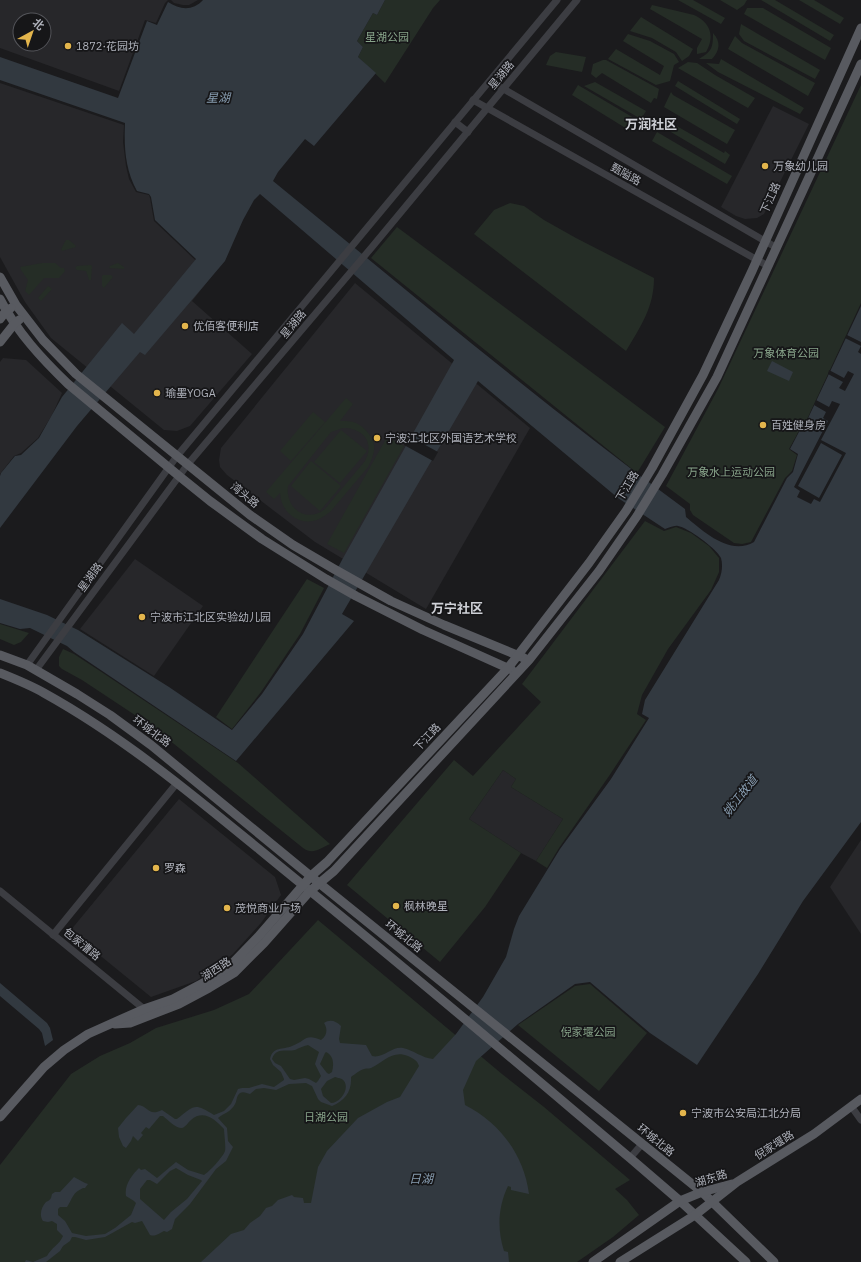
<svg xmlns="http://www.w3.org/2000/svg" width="861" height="1262" font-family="'IBM Plex Sans','Noto Sans SC',sans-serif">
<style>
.built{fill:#27272a;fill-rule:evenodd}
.green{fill:#252d26;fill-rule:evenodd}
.water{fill:#323940;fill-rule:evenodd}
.pier{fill:#1b1b1d;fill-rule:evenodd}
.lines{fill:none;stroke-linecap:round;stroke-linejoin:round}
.minor{stroke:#3c3d42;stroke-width:7}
.major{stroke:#585a60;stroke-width:9}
.poi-dot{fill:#e3b54c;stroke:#161618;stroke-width:1.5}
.labels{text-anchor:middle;stroke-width:3.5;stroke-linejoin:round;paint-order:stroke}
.park-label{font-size:11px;fill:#88a48a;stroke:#161618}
.poi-label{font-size:11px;fill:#afb2bb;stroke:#161618;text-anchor:start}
.street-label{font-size:11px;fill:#afb2bb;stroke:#161618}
.water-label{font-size:12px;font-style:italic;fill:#899eb2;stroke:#161618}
.quarter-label{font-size:13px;font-weight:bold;fill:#cfd1d7;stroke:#161618}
</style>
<rect width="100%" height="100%" fill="#1b1b1d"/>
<g class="built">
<path d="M 0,0 L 168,0 L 165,3 L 156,23 L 145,20 L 119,91 L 0,48 ZM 20,20 L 44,20 L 44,44 L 20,44 Z"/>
<polygon points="171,0 198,0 189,5 183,5 174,3"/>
<polygon points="0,83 124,125 123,142 126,166 129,179 136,192 149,195 150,198 154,221 212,276 192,301 252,354 190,426 177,431 164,430 51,338 25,302 0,257"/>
<polygon points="773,106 809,124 764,214 757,218 745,219 736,216 721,207"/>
<polygon points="355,283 530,428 426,609 315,542 227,475 220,467 219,460 221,448"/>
<polygon points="3,358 26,360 62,393 52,415 38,438 21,453 14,456 0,474 0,362"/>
<polygon points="135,559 203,606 154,676 80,629"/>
<polygon points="503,770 516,779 511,787 563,819 536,861 521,853 469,819"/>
<polygon points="179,799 275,877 281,895 261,923 233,954 196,981 151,997 70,931"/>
<polygon points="861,840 861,934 830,887"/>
</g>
<g class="green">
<polygon points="385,0 440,0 433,8 385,83 358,57 363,47 357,41 373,13 377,15"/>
<polygon points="678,0 693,0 725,18 721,24"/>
<polygon points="720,0 747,0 744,5 737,10"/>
<polygon points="761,0 775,0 834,35 830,41"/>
<polygon points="799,0 814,0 844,18 840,24"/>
<path d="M 652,5 L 694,15 C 711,23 715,37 706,52 L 697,54 L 697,48 L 702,39 L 650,9 Z"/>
<polygon points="747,8 763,8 831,48 825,60 744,14"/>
<polygon points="641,17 693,49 689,56 682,61 676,52 652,38 630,31"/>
<polygon points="741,24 820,70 815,79 744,41 739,34"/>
<path d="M 713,33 C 721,42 720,50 712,59 L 699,59 C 712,51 713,48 713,33 Z"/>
<polygon points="628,34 650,41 674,54 679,62 674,65 670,81 656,85 608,59 616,49 660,75 664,66 623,41"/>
<polygon points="735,36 742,43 815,83 808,96 728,49"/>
<polygon points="556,52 586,57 582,72 546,65 550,56"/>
<polygon points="721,59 804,108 800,114 718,72 706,63 719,64"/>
<polygon points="603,60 606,60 659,89 657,99 654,98 651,103 602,73 596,78 591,74 593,64"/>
<polygon points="688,62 697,63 715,75 755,98 748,108 678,68"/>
<polygon points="678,81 740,119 737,124 675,86"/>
<polygon points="595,82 646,111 641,119 584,86"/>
<polygon points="578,85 639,121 632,132 572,95"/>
<polygon points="861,85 861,303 802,430 800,429 789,449 797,455 792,471 785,478 751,542 742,544 734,543 693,515 690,510 690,504 666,486 718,389"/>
<polygon points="671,92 673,95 735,130 727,144 664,107"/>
<polygon points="659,116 724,153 725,151 730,155 725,164 671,132 665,121 658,118"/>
<polygon points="657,132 732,176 727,184 652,141"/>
<path d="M 510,203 L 524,206 L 544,220 L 576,238 L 654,278 C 654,307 641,326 626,351 L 474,234 L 494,210 Z"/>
<polygon points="397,227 665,427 637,473 371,258"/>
<polygon points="66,240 69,240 75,245 76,247 62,251 61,249"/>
<polygon points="42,263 55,263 61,268 64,268 65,271 59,278 44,278 29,295 25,291 28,280 21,270 20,267"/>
<polygon points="118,263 124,267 124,269 109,268 110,266"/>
<polygon points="91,265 92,266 91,280 89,280 86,271 77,270 75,268 77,266"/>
<polygon points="103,275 111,275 113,277 104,288 102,286 102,276"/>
<polygon points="48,286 52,289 41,301 38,298"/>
<path d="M 346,398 L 353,404 L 340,421 C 346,421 351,421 356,423 C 364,427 373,436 374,445 C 375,453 371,461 368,467 L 331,511 C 327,514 322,518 317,520 C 298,526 281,512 280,493 L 274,499 L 266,492 ZM 343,428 C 363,428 375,442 365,461 L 325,509 C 306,524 285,508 288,486 L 331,432 Z"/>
<polygon points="313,412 325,422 291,461 280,451"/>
<polygon points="341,430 367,451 340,483 314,462"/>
<polygon points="387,437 404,446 344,553 327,544"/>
<polygon points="311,461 341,486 320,511 291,486"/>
<polygon points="645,521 664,531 676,527 691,533 709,546 719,558 719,572 711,590 668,649 642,695 637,714 646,720 609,776 559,848 547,868 536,861 563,819 511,787 516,779 503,770 469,819 521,853 485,907 440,962 347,885 454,760 473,776 541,702 522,684"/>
<polygon points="307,579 324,588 300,634 261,692 232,729 216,717"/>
<polygon points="0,624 29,633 21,642 14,645 0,639"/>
<path d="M 63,649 L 74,654 L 103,673 L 238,763 L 330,844 C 319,849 313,855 303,848 L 153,727 L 82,680 L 62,669 L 59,666 L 59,657 Z"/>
<polygon points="318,920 502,1074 544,1107 630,1180 615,1189 627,1200 639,1215 613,1237 577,1262 0,1262 0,1165 71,1074 100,1056 130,1043 156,1028 214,1010 249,994"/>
<polygon points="590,984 647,1033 599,1091 518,1025 575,986"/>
</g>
<g class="water">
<path d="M 203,0 L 385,0 L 377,15 L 373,13 L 357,41 L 363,47 L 358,57 L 376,73 L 314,146 L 305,139 L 278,172 L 273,181 C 409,292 543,405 685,509 L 686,517 C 704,532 730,556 754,542 L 787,478 L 793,472 L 798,454 L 790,449 L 800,430 L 802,431 L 861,306 L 861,822 L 803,901 L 758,974 L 697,1065 L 650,1033 L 590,982 L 575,984 L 518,1024 L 476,1061 L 463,1090 L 465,1105 C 500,1123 524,1155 529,1194 L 511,1190 L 511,1187 L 508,1186 C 498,1207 497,1229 504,1251 L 508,1252 L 509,1262 L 201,1262 L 231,1234 L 244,1230 L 250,1223 L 260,1216 L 266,1208 L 272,1206 L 278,1200 L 292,1195 L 294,1197 L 303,1198 L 304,1203 L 311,1203 L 318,1167 L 327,1151 L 358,1118 L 387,1102 L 400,1097 L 419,1066 C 417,1060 414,1059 408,1056 C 392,1050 384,1062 371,1068 C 368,1069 367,1068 364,1069 C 360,1070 355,1074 351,1077 C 352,1091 345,1101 332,1106 L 321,1102 L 318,1099 L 312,1086 L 306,1083 L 289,1084 L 276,1090 L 264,1088 L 256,1089 L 250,1094 C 247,1093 243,1091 240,1093 C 236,1096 237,1101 235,1104 C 231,1112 224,1113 218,1118 L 227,1128 L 228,1141 L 233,1147 L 226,1161 L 216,1169 L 190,1204 L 175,1219 L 172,1229 L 167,1232 L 164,1231 C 159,1233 156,1237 150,1235 L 142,1221 L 135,1223 L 132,1222 L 105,1237 L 86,1240 L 75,1237 L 72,1237 L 70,1241 L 63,1246 L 60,1251 L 46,1262 L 25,1262 L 26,1260 L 33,1262 L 47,1256 C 51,1248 60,1244 63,1236 L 57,1230 L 57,1224 L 52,1221 L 48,1222 L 43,1221 C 39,1216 41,1207 46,1202 C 48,1201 50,1200 51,1198 L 52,1194 L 55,1192 L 60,1192 L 74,1177 L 85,1183 L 88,1184 L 85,1188 L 83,1188 C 72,1193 73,1198 67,1207 L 60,1207 L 58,1209 L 58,1215 L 65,1221 L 72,1233 L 86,1236 L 105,1234 L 115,1228 L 131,1215 L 136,1203 L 134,1201 L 126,1196 C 124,1185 132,1175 139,1168 L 141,1170 L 145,1169 L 157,1178 L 176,1162 L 188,1170 L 204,1175 C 209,1172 223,1157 225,1151 C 226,1148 224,1132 224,1129 C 215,1119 203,1109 191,1120 C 188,1122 186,1127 182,1128 C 175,1128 168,1120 163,1116 L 160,1116 L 149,1129 L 146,1127 L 141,1133 L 143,1135 L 138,1141 L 133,1136 L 131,1141 L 126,1148 L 123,1146 L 119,1137 L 118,1128 L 126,1118 L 138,1105 C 149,1106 148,1117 162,1110 L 175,1119 L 177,1119 C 195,1105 194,1103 214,1115 L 224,1111 L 231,1104 L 238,1089 L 242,1088 L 249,1088 L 262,1084 L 274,1087 L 284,1080 L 284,1079 L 281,1072 L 273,1065 L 270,1059 C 273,1046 283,1050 292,1046 C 306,1041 305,1033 321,1040 C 327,1036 328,1029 324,1023 C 330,1019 336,1021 341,1026 L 339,1039 L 340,1043 L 366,1045 L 372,1056 C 383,1059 392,1046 403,1048 C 413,1050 422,1058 433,1059 L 456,1034 L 483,997 L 506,957 L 514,929 L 519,916 L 560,849 L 611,779 L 649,718 L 642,714 L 645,700 L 719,580 C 722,573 723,565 721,558 C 717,549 687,527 678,526 C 674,525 669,528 665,529 L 618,498 L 478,381 L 342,614 L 354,621 L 236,761 L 74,652 L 67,646 L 30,628 L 20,629 L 0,623 L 0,599 L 47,615 L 78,630 L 169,687 L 232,730 L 262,694 L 303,634 L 342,560 L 454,360 L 260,194 L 254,200 L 243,220 L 225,261 L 145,355 L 140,352 L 77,426 L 0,528 L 0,476 L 1,473 L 15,456 L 21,455 L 39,438 L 62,397 L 122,323 L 134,334 L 196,259 L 155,220 L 151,197 L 149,194 L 137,191 C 125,169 124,147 125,123 L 0,80 L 0,57 L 118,98 L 147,21 L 157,25 L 168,2 C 180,10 193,11 203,0 ZM 308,1045 L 319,1052 L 315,1064 L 321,1076 L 318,1081 L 316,1083 L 309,1079 L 305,1078 L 294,1080 L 290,1079 L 281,1066 L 275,1063 L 272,1059 C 276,1047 286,1052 295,1050 C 299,1048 303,1046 308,1045 ZM 326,1052 C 334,1056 334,1064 332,1072 L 329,1074 L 327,1073 L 320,1064 L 325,1053 ZM 335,1077 C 338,1078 342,1078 344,1081 C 350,1089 340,1103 331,1103 L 323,1096 L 321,1089 L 327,1081 ZM 176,1168 L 188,1175 L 201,1180 L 202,1181 L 187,1199 L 171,1212 L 164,1220 L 140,1199 L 140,1189 L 147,1180 L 150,1180 L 157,1184 L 170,1171 Z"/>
<polygon points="772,361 793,372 789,381 767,371"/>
<polygon points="0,983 47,1023 50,1028 53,1040 45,1046 42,1033 39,1029 0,996"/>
</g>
<g class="pier">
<polygon points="847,335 861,342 861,354 858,352 861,346 845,338"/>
<polygon points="829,370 844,378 848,371 854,374 845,391 839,388 843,382 828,374"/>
<path d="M 816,400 L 829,407 L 832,401 L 840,404 L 821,440 L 846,453 L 820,502 L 814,499 L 811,504 L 797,497 L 800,491 L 794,487 L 828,421 L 823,418 L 826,412 L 814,405 ZM 821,443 L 842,455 L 819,498 L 798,486 Z"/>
<polygon points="409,436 438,452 433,461 404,445"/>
</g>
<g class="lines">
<g class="minor">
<polyline points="490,81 777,248"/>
<polyline points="473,100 768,266"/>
<polyline points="455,122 468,132"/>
<polyline points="27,665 177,456 557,0"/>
<polyline points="36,670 188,464 372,247 577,0"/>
<polyline points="0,891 144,1009 146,1012"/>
<polyline points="53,935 177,783"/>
<polyline points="851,1106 861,1120"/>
<polyline points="630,1158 642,1144"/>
</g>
<g class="major">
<polyline points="0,277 16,305 43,340 76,374 250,515 293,545 334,569 391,601 444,625 524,658"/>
<path d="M 0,299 C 17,332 42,359 68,384 L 179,476 L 210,501 L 262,539 L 326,579 L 356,596 L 423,630 L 512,670"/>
<polyline points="0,319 6,311 11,308"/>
<polyline points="0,342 15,323 19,320"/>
<polyline points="0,655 27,665 77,694 110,715 151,745 319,883 702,1192 774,1262"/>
<path d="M 0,673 C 15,679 30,685 44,693 C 138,745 220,818 304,886 C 414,975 522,1067 630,1158 L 680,1201 L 746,1262"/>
<polyline points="115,1024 130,1023 179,1004 209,988 234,973 264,943 310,891 334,871 517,673 529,660 599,571 637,516 662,475 717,377 861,64"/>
<polyline points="0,1117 44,1067 64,1050 88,1034 144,1009 173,999 205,982 230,966 258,937 311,876 327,862 508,668 589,563 626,511 652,468 703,375 752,271 861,28"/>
<polyline points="593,1262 680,1201 702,1192 732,1184"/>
<polyline points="620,1262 695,1215 737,1182 814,1134 861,1099"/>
</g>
</g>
<g class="poi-dot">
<circle cx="68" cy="46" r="4"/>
<circle cx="765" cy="166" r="4"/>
<circle cx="185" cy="326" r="4"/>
<circle cx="157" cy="393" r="4"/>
<circle cx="763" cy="425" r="4"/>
<circle cx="377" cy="438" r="4"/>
<circle cx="142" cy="617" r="4"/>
<circle cx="156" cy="868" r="4"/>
<circle cx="396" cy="906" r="4"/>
<circle cx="227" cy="908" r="4"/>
<circle cx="683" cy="1113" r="4"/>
</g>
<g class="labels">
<g class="park-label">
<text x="387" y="41">星湖公园</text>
<text x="786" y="357">万象体育公园</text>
<text x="731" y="476">万象水上运动公园</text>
<text x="588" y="1036">倪家堰公园</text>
<text x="326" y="1121">日湖公园</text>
</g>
<g class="poi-label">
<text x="76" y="50">1872·花园坊</text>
<text x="773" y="170">万象幼儿园</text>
<text x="193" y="330">优佰客便利店</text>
<text x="165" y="397">瑜墨YOGA</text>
<text x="771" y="429">百姓健身房</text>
<text x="385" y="442">宁波江北区外国语艺术学校</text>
<text x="150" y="621">宁波市江北区实验幼儿园</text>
<text x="164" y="872">罗森</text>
<text x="404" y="910">枫林晚星</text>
<text x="235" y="912">茂悦商业广场</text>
<text x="691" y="1117">宁波市公安局江北分局</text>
</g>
<g class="street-label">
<text transform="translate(501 75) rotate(-50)" y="4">星湖路</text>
<text transform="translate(626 174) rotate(29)" y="4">甄隘路</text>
<text transform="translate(770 198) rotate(-66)" y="4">下江路</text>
<text transform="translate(293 324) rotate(-50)" y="4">星湖路</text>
<text transform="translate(627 486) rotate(-59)" y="4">下江路</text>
<text transform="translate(245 495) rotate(39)" y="4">湾头路</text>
<text transform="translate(90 577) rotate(-54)" y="4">星湖路</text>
<text transform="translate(152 731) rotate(37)" y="4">环城北路</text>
<text transform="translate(427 737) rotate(-47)" y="4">下江路</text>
<text transform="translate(404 936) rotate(39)" y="4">环城北路</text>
<text transform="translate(82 944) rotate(39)" y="4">包家漕路</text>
<text transform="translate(216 969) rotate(-33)" y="4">湖西路</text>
<text transform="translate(656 1140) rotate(39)" y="4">环城北路</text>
<text transform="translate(774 1145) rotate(-32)" y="4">倪家堰路</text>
<text transform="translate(711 1178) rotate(-17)" y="4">湖东路</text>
</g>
<g class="water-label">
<text x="218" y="102">星湖</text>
<text transform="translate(740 796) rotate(-52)" y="4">姚江故道</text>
<text x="421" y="1183">日湖</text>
</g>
<g class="quarter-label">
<text x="651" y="129">万润社区</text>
<text x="457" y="613">万宁社区</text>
</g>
</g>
<g transform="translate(32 32) rotate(40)"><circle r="19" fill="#161618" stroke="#535459"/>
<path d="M0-3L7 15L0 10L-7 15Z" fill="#e3b54c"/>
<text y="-6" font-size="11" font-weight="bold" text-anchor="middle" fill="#afb2bb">北</text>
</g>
</svg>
